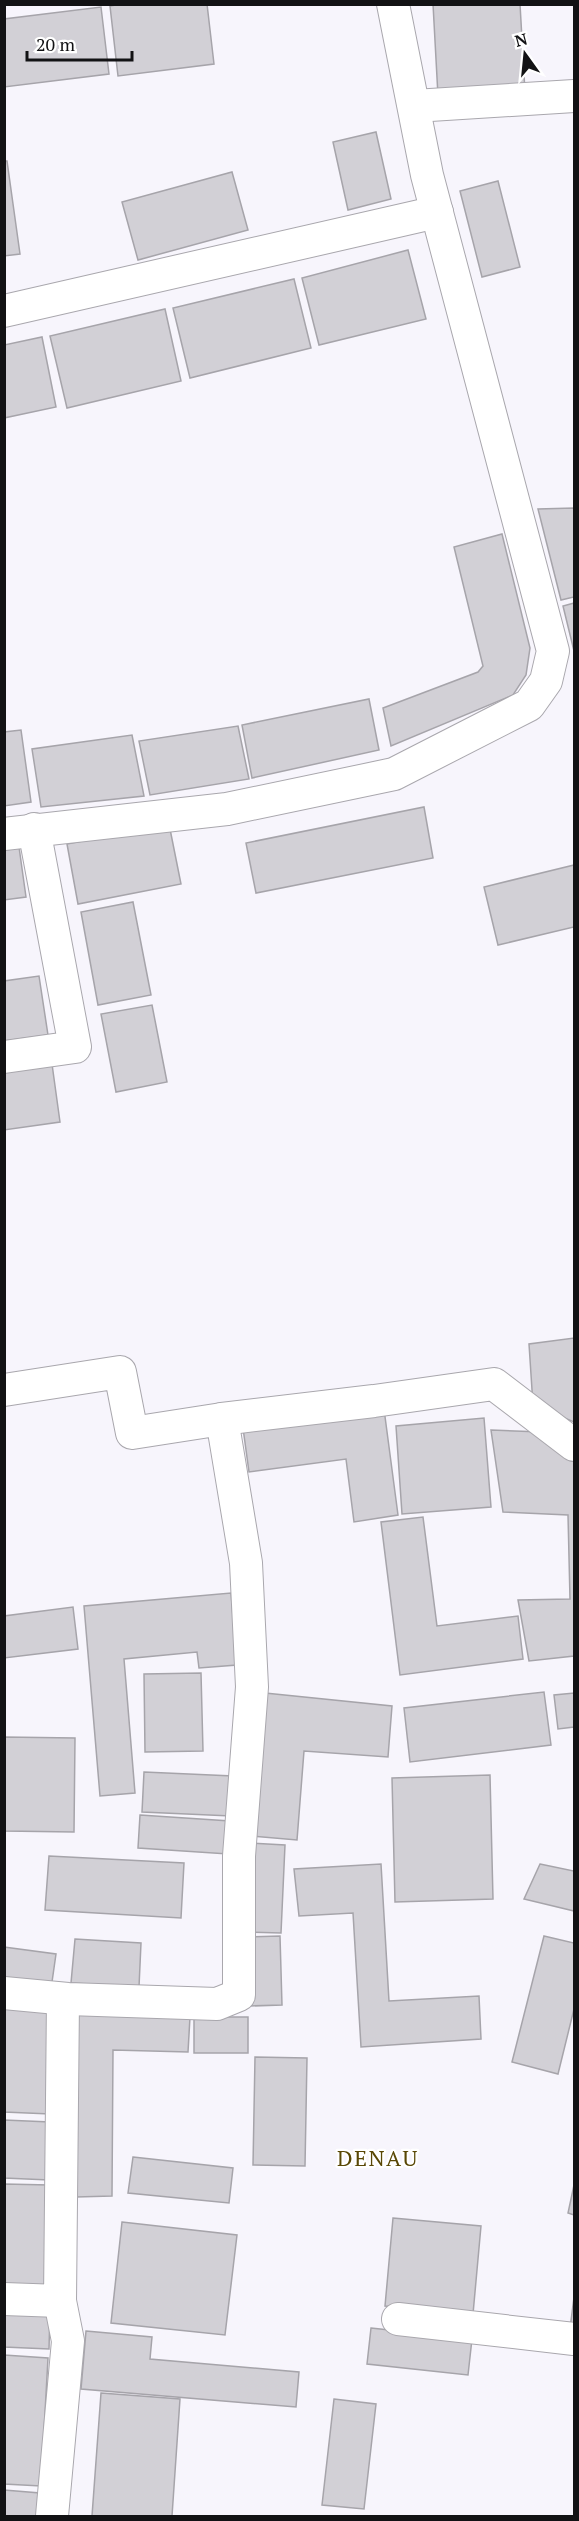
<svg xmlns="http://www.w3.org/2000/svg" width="579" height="2521" font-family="'PT Serif',serif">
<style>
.building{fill:#d2d0d6;stroke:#a6a4aa;stroke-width:1.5}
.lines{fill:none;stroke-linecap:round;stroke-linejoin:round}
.minor-casing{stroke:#a9a7ad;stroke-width:34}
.minor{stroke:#fff;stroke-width:32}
.labels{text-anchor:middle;stroke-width:4.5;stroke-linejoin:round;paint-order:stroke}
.quarter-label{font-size:22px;letter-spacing:1.5px;fill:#594705;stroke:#fff}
</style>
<rect width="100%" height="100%" fill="#f7f5fc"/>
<g class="building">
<polygon points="121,4 207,4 214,64 118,76 110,6"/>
<polygon points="433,4 520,4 525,92 438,96"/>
<polygon points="101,7 109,74 4,87 4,19"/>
<polygon points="376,132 391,199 348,210 333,142"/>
<polygon points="4,161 7,161 20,254 4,256"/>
<polygon points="232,172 248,230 138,260 122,202"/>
<polygon points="498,181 520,267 482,277 460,191"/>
<polygon points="408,250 426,319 319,345 302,278"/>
<polygon points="294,279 311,348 190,378 173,308"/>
<polygon points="165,309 181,381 67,408 50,336"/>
<polygon points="42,337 56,407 4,418 4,345"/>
<polygon points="574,508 574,597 561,600 538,509"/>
<polygon points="502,534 530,648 526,675 513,695 391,746 383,708 478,672 483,666 454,547"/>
<polygon points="574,603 574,651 563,606"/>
<polygon points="369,699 379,750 252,778 242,725"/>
<polygon points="238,726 249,779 150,795 139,741"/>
<polygon points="21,730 31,802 4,806 4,732"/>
<polygon points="132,735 144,796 41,807 32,749"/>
<polygon points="424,807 433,858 256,893 246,843"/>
<polygon points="169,824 181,884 78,904 67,844"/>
<polygon points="19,847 26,897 4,900 4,849"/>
<polygon points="574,865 574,927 498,945 484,887"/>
<polygon points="133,902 151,995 98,1005 81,912"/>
<polygon points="39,976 48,1035 4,1041 4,981"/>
<polygon points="152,1005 167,1082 116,1092 101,1014"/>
<polygon points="52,1064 60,1122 4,1130 4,1071"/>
<polygon points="574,1338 574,1422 533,1405 529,1344"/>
<polygon points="384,1409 398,1515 354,1522 346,1459 249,1472 243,1428"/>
<polygon points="484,1418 491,1507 402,1514 396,1426"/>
<polygon points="491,1430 542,1432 574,1458 574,1656 529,1661 518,1600 570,1599 568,1515 503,1512"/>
<polygon points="423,1517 437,1626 518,1616 523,1659 400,1675 381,1522"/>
<polygon points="231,1593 237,1665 199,1668 197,1652 124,1659 135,1793 100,1796 84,1606"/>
<polygon points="73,1607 78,1649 4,1658 4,1616"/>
<polygon points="201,1673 203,1751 145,1752 144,1674"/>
<polygon points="544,1692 551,1745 410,1762 404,1708"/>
<polygon points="265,1693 392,1706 388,1757 304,1751 297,1840 251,1836"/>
<polygon points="574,1693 574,1727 558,1729 554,1695"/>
<polygon points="4,1737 75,1738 74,1832 4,1831"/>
<polygon points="144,1772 233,1776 231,1816 142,1812"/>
<polygon points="490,1775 493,1899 395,1902 392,1778"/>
<polygon points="140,1815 230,1821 228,1854 138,1848"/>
<polygon points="251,1843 285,1845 281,1933 248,1932"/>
<polygon points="49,1856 184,1863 181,1918 45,1910"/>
<polygon points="381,1864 389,2001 479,1996 481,2039 361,2047 353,1913 299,1916 294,1869"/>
<polygon points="540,1864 574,1871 574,1911 524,1899"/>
<polygon points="280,1936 282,2005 250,2006 248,1937"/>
<polygon points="544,1936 574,1943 574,2009 558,2074 512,2062"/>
<polygon points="75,1939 141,1943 139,1987 71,1983"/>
<polygon points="4,1947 56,1954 51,1989 4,1984"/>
<polygon points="4,2005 52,2008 50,2114 4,2112"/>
<polygon points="75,2013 190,2017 188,2052 113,2050 112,2196 76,2197"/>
<rect x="194" y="2017" width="54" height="36"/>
<polygon points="255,2057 307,2058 305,2166 253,2165"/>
<polygon points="4,2120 50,2122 49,2180 4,2178"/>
<polygon points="133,2157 233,2168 229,2203 128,2193"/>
<polygon points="4,2184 49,2185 45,2290 4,2289"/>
<polygon points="574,2185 574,2215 568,2213"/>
<polygon points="393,2218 481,2226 473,2314 385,2306"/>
<polygon points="122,2222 237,2235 225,2335 111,2323"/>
<polygon points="574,2297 574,2330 570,2329"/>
<polygon points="4,2311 50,2312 49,2349 4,2347"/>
<polygon points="371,2328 472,2339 468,2375 367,2364"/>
<polygon points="86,2331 152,2337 150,2359 299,2372 296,2407 81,2389"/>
<polygon points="4,2355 48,2358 41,2486 4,2484"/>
<polygon points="101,2393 180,2399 172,2516 92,2516"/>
<polygon points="334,2399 376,2404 364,2509 322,2505"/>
<polygon points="4,2490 40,2493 38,2516 4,2516"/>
</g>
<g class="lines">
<g class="minor-casing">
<g id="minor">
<polyline points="414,106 574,96"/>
<polyline points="4,311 437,212"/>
<polyline points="4,834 227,809 394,774 529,705 546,681 553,651 427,175 393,4"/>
<polyline points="4,1057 75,1047 34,829"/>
<polyline points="4,1390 120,1372 132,1433 222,1419 246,1563 252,1687 239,1856 239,1995 217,2004 68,1999 4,1993"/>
<polyline points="222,1419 374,1401 494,1384 574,1445"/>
<polyline points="4,2299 60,2301 63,1999"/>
<polyline points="398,2319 574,2339"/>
<polyline points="52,2516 68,2341 60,2301"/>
</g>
</g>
<use href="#minor" class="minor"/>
</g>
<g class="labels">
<g class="quarter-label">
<text x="378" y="2166">DENAU</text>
</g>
</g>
<rect width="579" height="2521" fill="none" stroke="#121214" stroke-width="12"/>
<g transform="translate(525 54) rotate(345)" stroke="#ffffff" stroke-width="4.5" paint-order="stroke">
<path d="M0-4.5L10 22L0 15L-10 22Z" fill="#121214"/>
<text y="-9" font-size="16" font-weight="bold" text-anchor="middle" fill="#121214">N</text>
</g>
<path d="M27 51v9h105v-9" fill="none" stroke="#121214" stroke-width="3"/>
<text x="36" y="51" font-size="18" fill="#121214" stroke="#ffffff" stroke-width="4.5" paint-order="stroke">20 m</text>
</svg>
